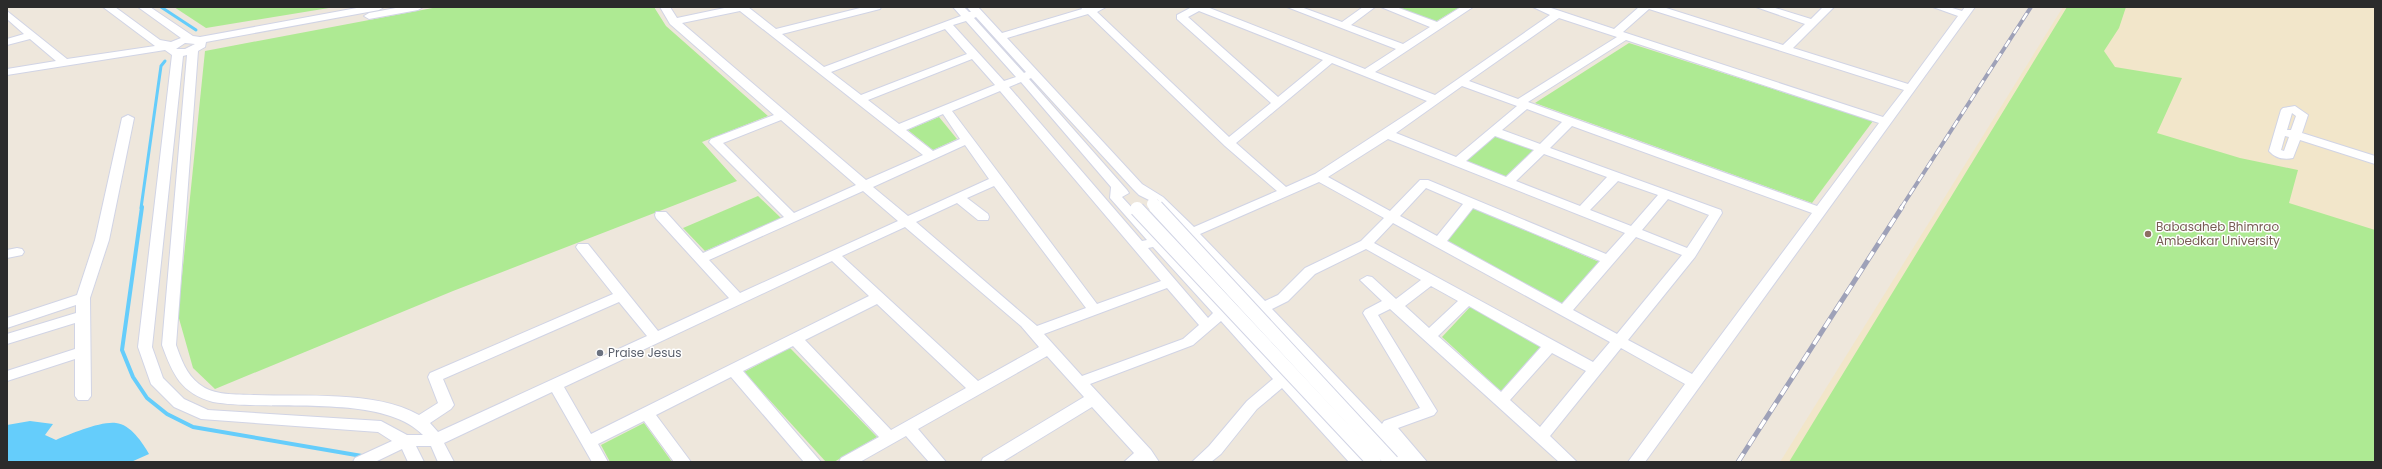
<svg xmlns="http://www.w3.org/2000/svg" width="2382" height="469" font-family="Poppins,sans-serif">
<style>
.education{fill:#f2e6ca}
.green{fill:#aeea93}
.water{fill:#65cdfb}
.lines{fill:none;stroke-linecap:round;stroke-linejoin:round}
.stream-far1{stroke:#65cdfb;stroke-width:3}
.stream{stroke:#65cdfb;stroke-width:4}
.minor-casing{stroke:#d1d4e5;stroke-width:2}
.minor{fill:#fff;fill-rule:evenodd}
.rail-far1-casing{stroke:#9ea1b8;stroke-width:4}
.rail-casing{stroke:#9ea1b8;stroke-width:5}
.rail-far1{stroke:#fff;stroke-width:2.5;stroke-dasharray:8;stroke-linecap:butt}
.rail{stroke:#fff;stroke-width:3.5;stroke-dasharray:10;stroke-linecap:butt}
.minor-bridge-far1-casing{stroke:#d1d4e5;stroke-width:13;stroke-linecap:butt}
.minor-bridge-casing{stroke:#d1d4e5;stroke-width:16;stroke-linecap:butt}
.minor-bridge-far1{stroke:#fff;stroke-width:12}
.minor-bridge{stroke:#fff;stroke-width:14}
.education-dot{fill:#8d6e63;stroke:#fff;stroke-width:1.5}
.worship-dot{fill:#6b7280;stroke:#fff;stroke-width:1.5}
.labels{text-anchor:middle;stroke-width:3;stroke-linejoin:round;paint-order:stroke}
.education-label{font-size:12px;fill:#785e54;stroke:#fff;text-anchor:start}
.worship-label{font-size:12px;fill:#5b616d;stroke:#fff;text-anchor:start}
</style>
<rect width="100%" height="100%" fill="#eee7dc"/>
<polygon class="education" points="2063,7 2375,7 2375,462 1780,462"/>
<g class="green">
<polygon points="174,7 335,7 206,28"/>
<polygon points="438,7 654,7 666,26 768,116 702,142 737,181 453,291 215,389 193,368 178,315 205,51"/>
<polygon points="1395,7 1460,7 1435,22"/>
<polygon points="2067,7 2126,7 2119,28 2104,51 2115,67 2182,78 2157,133 2240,158 2298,170 2289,203 2375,230 2375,462 1789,462"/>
<polygon points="1629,43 1873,121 1812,203 1535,103"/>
<polygon points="939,117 957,139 933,150 908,130"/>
<polygon points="1498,131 1542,148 1509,179 1464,161"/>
<polygon points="758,196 781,218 705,251 683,228"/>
<polygon points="1473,208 1604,264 1566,308 1446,242"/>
<polygon points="1471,306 1542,346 1503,393 1442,337"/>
<polygon points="790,348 877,437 834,462 826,462 744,372"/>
<polygon points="644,423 672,462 610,462 601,445"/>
</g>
<path class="water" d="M 30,421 L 53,424 L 45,435 L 56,440 C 70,434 101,421 116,423 C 130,424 143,443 149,454 L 131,462 L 7,462 L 7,425 Z"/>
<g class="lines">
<g class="stream-far1">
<polyline points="161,7 196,30"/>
<polyline points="141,208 161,66 165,61"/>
</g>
<polyline class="stream" points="142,207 122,350 133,377 147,398 167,414 193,427 362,456"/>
<g class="minor-casing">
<g id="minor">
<path d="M 103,7 L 115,7 L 160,40 L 171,42 L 181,38 L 138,7 L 150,7 L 193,36 L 200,37 L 362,7 L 384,7 L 379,10 L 206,42 L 205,47 L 198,51 L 176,345 C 181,359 186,374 199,384 C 214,396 236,394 254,395 C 304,397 375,390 419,415 L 438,403 L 428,377 L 430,373 L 613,294 L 578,250 L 576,247 L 578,244 L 588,244 L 658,331 L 729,298 L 656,218 L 655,215 L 656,212 L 666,212 L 703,253 L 784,217 L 709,142 L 711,139 L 774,115 L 670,24 L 660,7 L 670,7 L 677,18 L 729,7 L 748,7 L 776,29 L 864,7 L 881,7 L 880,9 L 782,34 L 824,67 L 961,16 L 953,7 L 964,7 L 969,12 L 971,12 L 967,7 L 978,7 L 1002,33 L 1082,9 L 1081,7 L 1106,7 L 1097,12 L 1229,137 L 1271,103 L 1177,19 L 1177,15 L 1192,7 L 1207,7 L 1365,69 L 1396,49 L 1287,7 L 1301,7 L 1342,22 L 1363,7 L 1375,7 L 1351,25 L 1403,44 L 1430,27 L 1381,7 L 1396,7 L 1437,22 L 1461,7 L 1473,7 L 1375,72 L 1435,95 L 1550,15 L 1533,7 L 1548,7 L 1614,29 L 1639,7 L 1663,7 L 1783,45 L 1805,24 L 1756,7 L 1772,7 L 1811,19 L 1823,7 L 1834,7 L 1793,48 L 1908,84 L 1958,16 L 1933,7 L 1949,7 L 1962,11 L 1965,7 L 1975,7 L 1645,462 L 1628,462 L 1685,384 L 1621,348 L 1550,436 L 1577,462 L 1559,462 L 1390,309 L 1378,315 L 1437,411 L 1434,415 L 1398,428 L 1427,462 L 1399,462 L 1189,238 L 1165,244 L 1366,462 L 1349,462 L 1282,388 L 1257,409 L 1221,454 L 1211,462 L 1192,462 L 1209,446 L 1247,401 L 1273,379 L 1221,321 L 1193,345 L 1090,384 L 1151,450 L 1159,462 L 1124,462 L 1134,453 L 1092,407 L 1002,462 L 981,462 L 983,458 L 1084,397 L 1047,356 L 918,429 L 946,462 L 929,462 L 906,436 L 860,462 L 839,462 L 841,458 L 879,437 L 793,346 L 743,371 L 821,462 L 804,462 L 731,377 L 656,415 L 691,462 L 674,462 L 644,421 L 598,444 L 608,462 L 592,462 L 552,392 L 444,443 L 454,462 L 438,462 L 431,446 L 416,446 L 424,462 L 408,462 L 402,449 L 375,462 L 353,462 L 355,458 L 392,441 L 378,432 L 201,419 L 174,407 L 151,384 L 138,347 L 172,55 L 165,50 L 7,75 L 7,69 L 56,61 L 30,39 L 7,45 L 7,39 L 24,34 L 7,19 L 7,11 L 67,59 L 155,46 ZM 1649,9 L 1904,90 L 1883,117 L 1623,32 ZM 740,11 L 923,155 L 866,180 L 682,23 ZM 1199,11 L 1323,60 L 1278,97 L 1188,17 ZM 1088,14 L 1225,146 L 1277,191 L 1194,227 L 1163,197 L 1142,184 L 1007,38 ZM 976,17 L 1026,72 L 1024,73 L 974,18 ZM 1559,18 L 1617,37 L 1518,99 L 1469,81 ZM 966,21 L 1016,77 L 1004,81 L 953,25 ZM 945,29 L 967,54 L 861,95 L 831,72 ZM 1626,40 L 1879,123 L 1817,206 L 1528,102 ZM 185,43 L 195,44 L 185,49 L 176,49 ZM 187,55 L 162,345 C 173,375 181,393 213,402 C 270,412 382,392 423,435 L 407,435 L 381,421 L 208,410 L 184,399 L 163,378 L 152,347 L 183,56 ZM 972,59 L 995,85 L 899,124 L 868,100 ZM 1332,63 L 1427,101 L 1315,174 L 1286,187 L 1236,143 ZM 1031,78 L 1133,189 L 1139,195 L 1155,203 L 1183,231 L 1159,237 L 1122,197 L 1129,193 L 1127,190 L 1029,79 ZM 1021,82 L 1111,187 L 1110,198 L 1147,240 L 1142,241 L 1009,87 ZM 1462,86 L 1517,106 L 1456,157 L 1396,133 ZM 1000,91 L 1161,281 L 1097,304 L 952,111 ZM 1527,109 L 1562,122 L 1540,144 L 1502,130 ZM 943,114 L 960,139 L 933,151 L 906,130 ZM 781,120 L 856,185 L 794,213 L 723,143 ZM 1572,126 L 1812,213 L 1692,374 L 1628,340 L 1695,257 L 1722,213 L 1721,210 L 1550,148 ZM 1495,136 L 1534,150 L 1506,177 L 1466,161 ZM 1388,139 L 1625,233 L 1606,254 L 1428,180 L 1420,180 L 1390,211 L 1328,177 ZM 965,145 L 989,179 L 908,216 L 873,187 ZM 1544,154 L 1607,177 L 1580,206 L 1516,181 ZM 1618,181 L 1658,195 L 1631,226 L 1590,210 ZM 1319,182 L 1384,218 L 1361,241 L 1305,268 L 1278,295 L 1265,301 L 1200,234 ZM 994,186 L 1086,308 L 1037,326 L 916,222 L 957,203 L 978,220 L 988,220 L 989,217 L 988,214 L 967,198 ZM 1426,188 L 1463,204 L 1437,236 L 1400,216 ZM 863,191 L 898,221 L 740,293 L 709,260 ZM 1668,199 L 1709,215 L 1687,248 L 1642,230 ZM 1473,208 L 1600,261 L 1562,304 L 1447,241 ZM 1393,223 L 1610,342 L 1593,362 L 1374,243 ZM 905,227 L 1021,326 L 1039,347 L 978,381 L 842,256 ZM 1636,237 L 1682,255 L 1617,334 L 1573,310 ZM 1153,247 L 1213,313 L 1208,318 L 1148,248 ZM 1366,249 L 1421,280 L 1396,299 L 1372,277 L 1367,276 L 1360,280 L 1382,301 L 1365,310 L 1363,313 L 1420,408 L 1384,421 L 1382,424 L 1272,309 L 1288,301 L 1315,274 ZM 832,261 L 869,296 L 591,434 L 564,387 ZM 1431,286 L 1458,301 L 1429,328 L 1405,306 ZM 1167,288 L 1199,325 L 1183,339 L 1082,376 L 1044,334 ZM 619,302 L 647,336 L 438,432 L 430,423 L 451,409 L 454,405 L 443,379 ZM 877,304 L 966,388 L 891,430 L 805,340 ZM 1469,306 L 1541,347 L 1501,392 L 1438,336 ZM 1552,353 L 1586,371 L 1540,427 L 1510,400 Z"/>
<polygon points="401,7 423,7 418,10 369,19 364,16 369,13"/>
<path d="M 2295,106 L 2308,115 L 2302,133 L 2375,156 L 2375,164 L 2300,140 L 2293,158 C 2284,160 2275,158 2269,151 L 2281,110 L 2283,108 ZM 2292,113 L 2296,116 L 2291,130 L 2287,130 ZM 2285,136 L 2289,137 L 2284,151 L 2281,150 Z"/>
<polygon points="128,115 134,118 109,240 90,298 91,396 88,400 78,400 75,396 75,359 7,381 7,371 75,349 75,323 7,344 7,334 76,313 76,305 7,328 7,318 77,295 95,240 122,118"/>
<polygon points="17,248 22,249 24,252 22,255 7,258 7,250"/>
</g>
</g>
<use href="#minor" class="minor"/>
<g class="rail-far1-casing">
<polyline id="rail-far1" points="1901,208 2031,7"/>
</g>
<g class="rail-casing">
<polyline id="rail" points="1738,462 1902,207"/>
</g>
<use href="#rail-far1" class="rail-far1"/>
<use href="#rail" class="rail"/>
<g class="minor-bridge-far1-casing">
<polyline id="minor-bridge-far1" points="1153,204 1157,208"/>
</g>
<g class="minor-bridge-casing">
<g id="minor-bridge">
<polyline points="1156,207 1392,462"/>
<polyline points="1137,209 1374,462"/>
</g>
</g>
<use href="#minor-bridge-far1" class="minor-bridge-far1"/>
<use href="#minor-bridge" class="minor-bridge"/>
</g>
<circle class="education-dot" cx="2148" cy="234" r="4"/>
<circle class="worship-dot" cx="600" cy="353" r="4"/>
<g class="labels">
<g class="education-label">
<text x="2156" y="231">Babasaheb Bhimrao<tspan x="2156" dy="14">Ambedkar University</tspan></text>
</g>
<g class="worship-label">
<text x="608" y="357">Praise Jesus</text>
</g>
</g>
<rect width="2382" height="469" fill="none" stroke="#2b2b2b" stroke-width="16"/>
</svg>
